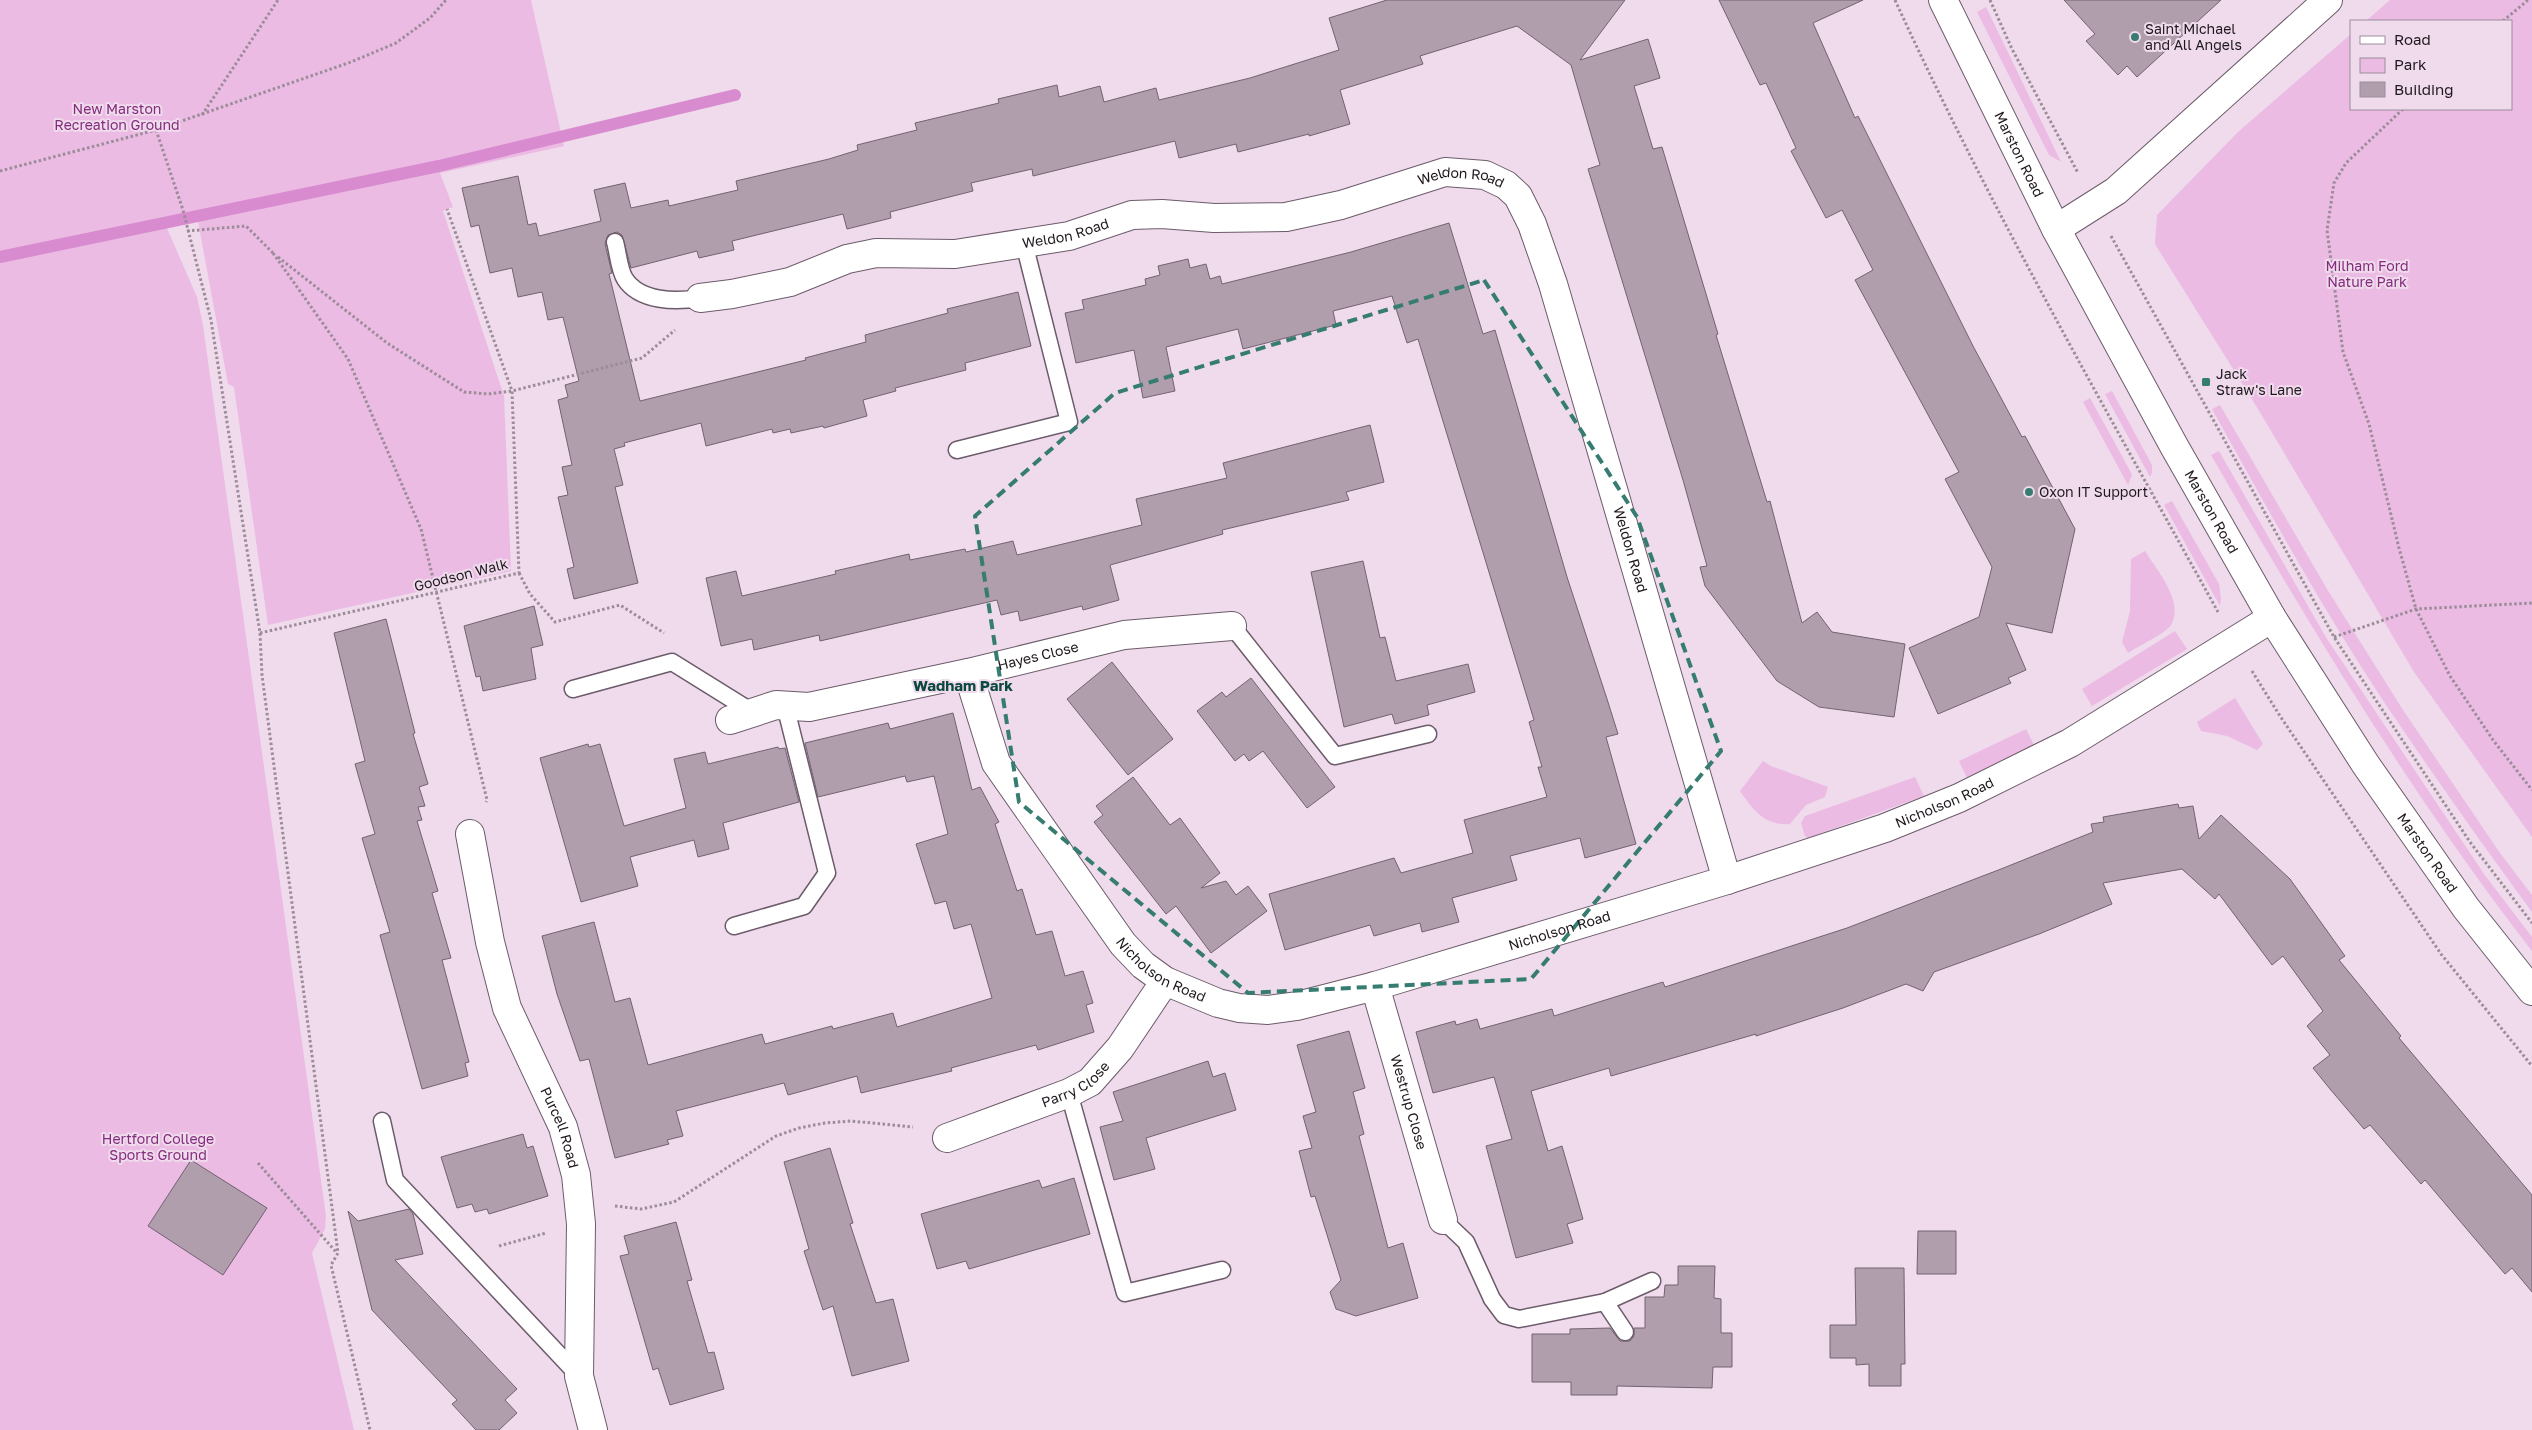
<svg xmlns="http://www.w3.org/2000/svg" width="2532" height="1430" font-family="'Golos Text',sans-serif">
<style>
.green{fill:#ebbbe4}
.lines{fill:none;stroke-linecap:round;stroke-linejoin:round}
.stream{stroke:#d88ccf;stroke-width:12}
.building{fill:#b09ead;stroke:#736270}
.lane-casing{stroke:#6c5b6a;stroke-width:19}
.street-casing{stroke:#6c5b6a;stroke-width:30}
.secondary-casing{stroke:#6c5b6a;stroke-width:30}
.path{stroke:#9b8c98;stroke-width:3;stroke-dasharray:2.5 2.5;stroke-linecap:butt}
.lane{stroke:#fff;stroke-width:16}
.street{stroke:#fff;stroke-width:28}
.secondary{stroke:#fff;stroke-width:28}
.marked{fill:none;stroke:#377c71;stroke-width:4;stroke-dasharray:10 6;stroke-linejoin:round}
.poi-dot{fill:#377c71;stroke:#efdbec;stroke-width:2}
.labels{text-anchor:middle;stroke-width:4;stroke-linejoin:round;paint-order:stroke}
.poi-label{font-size:14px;fill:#1f181e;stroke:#efdbec;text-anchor:start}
.park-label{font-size:14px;fill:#842b7d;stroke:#efdbec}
.street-label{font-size:14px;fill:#1f181e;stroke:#efdbec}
.neighbourhood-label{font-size:15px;font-weight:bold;fill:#0c4840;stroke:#efdbec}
</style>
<rect width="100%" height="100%" fill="#efdbec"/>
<g class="green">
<polygon points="0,0 531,0 564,146 440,173 453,207 443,211 504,396 511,571 268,625 234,387 228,384 198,221 166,226 197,297 203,325 326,1216 325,1229 312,1253 354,1430 0,1430"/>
<polygon points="2390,0 2532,0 2532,837 2414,672 2258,409 2155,244 2157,215 2238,132 2351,34 2351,109 2511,109 2511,21 2366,21"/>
<polygon points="1986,7 2061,162 2049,155 1977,12"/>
<polygon points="2112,391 2152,465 2152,473 2150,477 2105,394"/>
<polygon points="2090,398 2128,467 2132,475 2128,485 2083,402"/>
<path d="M 2220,405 L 2327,589 L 2403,710 L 2500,853 L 2532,895 L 2532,912 C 2481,843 2432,773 2384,702 C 2322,608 2267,508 2212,409 Z"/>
<path d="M 2219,451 L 2327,639 L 2484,874 L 2532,937 L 2532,951 C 2411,795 2309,625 2211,455 Z"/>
<polygon points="2172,501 2219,584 2221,599 2220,606 2164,505"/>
<path d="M 2145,551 C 2156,569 2185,602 2171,625 C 2165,634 2138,646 2128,653 L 2122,642 L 2130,611 L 2131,559 Z"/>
<polygon points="2175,631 2187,649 2092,706 2082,689"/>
<polygon points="2235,698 2263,744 2257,750 2227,736 2201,731 2197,722"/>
<polygon points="2026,729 2035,747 1967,778 1959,761"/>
<path d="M 1763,761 L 1771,766 L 1828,787 L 1825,797 L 1806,805 L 1790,824 C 1765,826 1753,810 1740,791 Z"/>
<polygon points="1915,777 1924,796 1808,838 1805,836 1801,823 1805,816"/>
</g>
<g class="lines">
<polyline class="stream" points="0,257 439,166 735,95"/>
</g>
<g class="building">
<polygon points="1387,0 1625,0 1580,60 1648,39 1660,78 1634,86 1653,149 1662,147 1718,334 1716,335 1767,502 1770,501 1802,623 1817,612 1832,632 1905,644 1894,717 1819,707 1777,681 1705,586 1700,567 1707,566 1683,480 1588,169 1600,165 1571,65 1517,26 1420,56 1423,64 1340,90 1350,124 1309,136 1309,134 1238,152 1236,144 1179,158 1175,141 1033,176 1032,169 971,183 973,191 890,212 891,218 847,229 843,214 732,241 734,250 699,258 697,251 631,268 622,235 617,232 608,235 605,244 612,273 609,274 640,401 806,360 805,358 866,342 865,335 948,313 947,309 1018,292 1031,346 965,363 966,370 895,388 896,391 863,400 867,416 824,428 823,426 791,433 790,429 773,433 772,429 706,446 701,423 624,443 625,446 614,449 623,485 615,487 638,583 574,599 567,569 574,567 558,497 568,495 562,467 572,465 558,400 568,397 565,385 579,381 563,317 548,320 542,292 518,297 512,268 490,273 479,225 471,227 462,188 518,176 528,225 536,223 539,236 601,221 594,190 625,183 631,208 668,200 669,206 738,190 736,181 829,159 858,150 857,145 917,130 915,123 999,103 998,99 1057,85 1059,97 1100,86 1104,102 1156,88 1159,100 1250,78 1339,50 1329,18"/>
<polygon points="1719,0 1863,0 1813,23 1855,118 1858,116 1973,346 2022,437 2025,436 2075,529 2052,633 2006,623 2026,670 2008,678 2011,683 1938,714 1909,648 1979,617 1992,567 1945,479 1959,472 1855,280 1873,270 1842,210 1826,218 1791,151 1796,148 1766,83 1760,85"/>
<polygon points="2064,0 2221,0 2137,77 2127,66 2118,75 2086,41 2095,34"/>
<polygon points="1449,223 1483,334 1495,330 1567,577 1607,699 1618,734 1606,737 1636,844 1585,858 1580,838 1510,856 1517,880 1452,898 1459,922 1422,932 1420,923 1374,936 1370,925 1285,950 1269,894 1394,858 1401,873 1473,853 1464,820 1547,797 1538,767 1542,767 1529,722 1534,720 1418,339 1407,343 1392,296 1333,311 1336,325 1243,349 1238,329 1166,347 1175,391 1143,398 1134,350 1076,363 1065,313 1084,309 1082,300 1146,285 1145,279 1160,275 1158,266 1188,259 1190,268 1206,264 1210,279 1220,276 1222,284 1351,252"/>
<polygon points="1370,425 1384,482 1346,492 1349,500 1222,530 1223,534 1110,565 1119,600 1083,610 1082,606 1020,621 1018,611 1001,615 997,600 820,641 819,635 754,650 752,639 721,646 706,578 736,571 742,596 836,574 835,571 909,554 910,560 965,549 966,552 1013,541 1017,555 1142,525 1136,499 1227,478 1223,463"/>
<polygon points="1363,561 1380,638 1385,637 1396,681 1468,664 1475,692 1427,705 1429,715 1395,724 1392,714 1344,727 1311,572"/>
<polygon points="534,606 543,645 531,648 536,679 483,691 480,676 476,677 464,626"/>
<polygon points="386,619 415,733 413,734 428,784 419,787 425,806 418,807 422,820 417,821 438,891 432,893 451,958 442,960 469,1062 465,1063 468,1076 422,1089 380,935 390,932 362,838 375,834 355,764 365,761 334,633"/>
<polygon points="1112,662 1173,739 1128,775 1067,699"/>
<polygon points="1251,678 1335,787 1307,808 1263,751 1249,761 1244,754 1235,761 1197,711 1222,692 1226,697"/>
<polygon points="953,713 972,790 980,787 999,822 995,824 1017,891 1022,889 1036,935 1052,931 1065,976 1083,971 1093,1003 1086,1005 1094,1032 1038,1050 1036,1045 951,1068 952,1071 861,1093 857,1076 788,1095 784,1083 676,1111 683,1136 667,1140 669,1144 615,1158 589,1059 580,1061 557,994 542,936 594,922 615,1002 630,998 648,1065 762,1034 765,1044 832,1026 833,1029 893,1013 897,1027 992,998 971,924 954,929 946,901 935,904 916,844 948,834 934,776 907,782 905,776 818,797 805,743 888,723 890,729"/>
<polygon points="588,744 589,747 600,744 624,826 686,808 674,759 705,752 708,764 778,747 779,749 785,748 799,802 723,823 729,849 698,857 694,840 630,857 638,886 581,902 540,758"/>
<polygon points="1133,777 1170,825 1180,818 1220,873 1201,888 1226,881 1236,895 1248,886 1267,911 1211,953 1176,906 1166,914 1094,822 1103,815 1096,806"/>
<polygon points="2178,804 2179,808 2193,806 2199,839 2221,815 2290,879 2345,956 2339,960 2401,1036 2399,1038 2532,1195 2532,1292 2512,1268 2505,1274 2425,1180 2421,1184 2370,1125 2364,1129 2330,1089 2313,1068 2330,1055 2307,1026 2323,1011 2283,956 2272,965 2219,894 2215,899 2182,869 2103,883 2112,904 2039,934 1934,972 1923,991 1906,984 1843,1008 1756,1036 1756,1034 1611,1076 1609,1068 1531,1091 1548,1151 1562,1146 1583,1219 1567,1224 1573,1243 1516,1258 1486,1146 1512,1139 1494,1077 1433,1093 1416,1032 1455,1021 1456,1025 1477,1019 1480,1029 1552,1009 1554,1016 1663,982 1665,987 1847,928 2001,869 2093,832 2091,824 2104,822 2103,817"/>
<polygon points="1349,1031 1365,1088 1353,1092 1364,1134 1359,1136 1388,1248 1403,1243 1418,1298 1356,1316 1336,1309 1330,1292 1341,1280 1315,1196 1311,1197 1299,1151 1312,1148 1303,1116 1316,1112 1297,1045"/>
<polygon points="1208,1061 1213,1077 1225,1073 1236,1110 1146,1138 1155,1169 1114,1180 1100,1127 1123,1121 1113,1092"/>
<polygon points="523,1134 527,1148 533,1146 548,1196 489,1214 487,1209 475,1212 472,1204 457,1208 441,1157"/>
<polygon points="830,1148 853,1223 850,1224 876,1303 893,1299 909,1361 852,1376 833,1306 823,1310 804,1251 809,1249 784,1162"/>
<polygon points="191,1160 267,1208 223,1275 148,1226"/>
<polygon points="1074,1178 1090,1234 969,1269 966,1261 937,1269 921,1214 1039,1180 1042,1188"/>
<polygon points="409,1209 413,1214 423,1254 395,1260 517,1389 505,1400 517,1413 499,1430 476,1430 452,1404 457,1400 372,1310 348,1211 358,1221"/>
<polygon points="676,1222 692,1280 687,1281 708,1353 714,1352 724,1389 670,1405 658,1368 653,1370 620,1256 629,1254 624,1236"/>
<polygon points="1918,1231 1956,1231 1956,1274 1917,1274"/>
<polygon points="1678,1266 1715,1266 1714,1298 1721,1299 1721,1333 1732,1333 1732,1367 1713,1367 1712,1388 1617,1386 1617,1395 1571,1395 1571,1382 1532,1382 1532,1334 1570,1334 1570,1329 1610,1328 1620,1341 1630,1341 1634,1336 1634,1328 1645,1328 1645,1297 1664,1297 1665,1285 1678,1285"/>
<polygon points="1855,1268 1904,1268 1905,1364 1901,1364 1901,1386 1869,1386 1869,1364 1856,1365 1856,1358 1830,1358 1830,1325 1856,1325"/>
</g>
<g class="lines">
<g class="lane-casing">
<g id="lane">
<path d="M 615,242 C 618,252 619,270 625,279 C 640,302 676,302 700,298"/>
<polyline points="957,450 1069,422 1024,243"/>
<polyline points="1232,626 1335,756 1428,734"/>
<polyline points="573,689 672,662 754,713"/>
<polyline points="734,926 804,906 827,873 785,705"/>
<polyline points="1069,1093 1125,1293 1222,1270"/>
<polyline points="382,1121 395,1180 579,1376"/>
<polyline points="1443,1220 1466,1242 1492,1299 1504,1315 1519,1319 1605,1302 1652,1281"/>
<polyline points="1605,1302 1625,1332"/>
</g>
</g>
<g class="street-casing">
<g id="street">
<polyline points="2056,229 2116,191 2328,0"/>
<path id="s1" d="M 700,298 L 732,294 L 790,282 L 847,259 L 876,253 L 955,254 L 1069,236 L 1132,215 L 1162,214 L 1214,218 L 1286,217 L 1341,205 L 1445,172 L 1485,175 L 1506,185 L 1518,196 L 1532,224 L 1553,284 L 1727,880"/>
<path id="s2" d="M 968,673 L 996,763 L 1123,944 L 1143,965 L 1165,981 L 1218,1003 L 1239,1008 L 1268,1010 L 1297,1006 L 1375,986 L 1727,880 L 1885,828 L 1959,798 L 2070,743 L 2272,618"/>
<path id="s3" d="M 730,720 L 776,705 L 809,707 L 968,673 L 1124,635 L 1232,626"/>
<path id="s4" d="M 470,834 L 490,942 L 507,1008 L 563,1127 L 576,1175 L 581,1224 L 579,1376 L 593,1430"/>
<path id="s5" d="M 1375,986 L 1443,1220"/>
<path id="s6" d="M 947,1138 L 1069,1093 L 1090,1082 L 1120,1048 L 1165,981"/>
</g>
</g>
<g class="secondary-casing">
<g id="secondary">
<path id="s7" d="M 1943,0 L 2056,229 L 2174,446 L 2272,618 L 2366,765 L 2466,908 L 2532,991"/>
</g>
</g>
<g class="path">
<path d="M 1895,0 C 1991,210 2106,410 2218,612"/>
<polyline points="1990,0 2012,49 2078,173"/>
<polyline points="2503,21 2528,0"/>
<polyline points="2403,109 2346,163 2334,183 2327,230 2343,352 2369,424 2399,548 2416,609 2450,676 2493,740 2532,790"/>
<polyline points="202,115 278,0"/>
<polyline points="156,130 183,210 211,320 260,633 262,675 338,1253 331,1265 370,1430"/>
<polyline points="0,171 156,130 351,62 396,43 430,18 446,0"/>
<polyline points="187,231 246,226 273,253"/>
<polyline points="2111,236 2334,637 2470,842 2532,923"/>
<polyline points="273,253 348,359 421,529 487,800 486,802"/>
<polyline points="278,257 387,343 464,392 488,394 512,391 642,358 675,330"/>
<polyline points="519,573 530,594 555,622 620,605 664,633"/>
<polyline points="260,633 519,573 512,391 447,209"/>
<polyline points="2334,637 2416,609 2532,603"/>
<polyline points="2252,671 2280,716 2441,954 2532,1066"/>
<polyline points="258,1163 337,1253"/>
<polyline points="615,1206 641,1209 674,1202 776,1136 799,1128 825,1123 851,1121 913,1127"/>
<polyline points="499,1246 546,1233"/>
</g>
<use href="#lane" class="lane"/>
<use href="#street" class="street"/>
<use href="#secondary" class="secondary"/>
</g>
<path class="marked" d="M 1484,280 L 1637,517 L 1721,751 L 1531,979 L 1248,993 L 1019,802 L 975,516 L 1115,393 Z"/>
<g class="poi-dot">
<circle cx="2135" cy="37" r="5"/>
<rect x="2201" y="377" width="10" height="10" rx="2.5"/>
<circle cx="2029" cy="492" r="5"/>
</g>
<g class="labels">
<g class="poi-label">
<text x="2145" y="34">Saint Michael<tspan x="2145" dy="16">and All Angels</tspan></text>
<text x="2216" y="379">Jack<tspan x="2216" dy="16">Straw's Lane</tspan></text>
<text x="2039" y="497">Oxon IT Support</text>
</g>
<g class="park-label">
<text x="117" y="114">New Marston<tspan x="117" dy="16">Recreation Ground</tspan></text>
<text x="2367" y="271">Milham Ford<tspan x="2367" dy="16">Nature Park</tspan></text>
<text x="158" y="1144">Hertford College<tspan x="158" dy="16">Sports Ground</tspan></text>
</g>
<g class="street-label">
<text dy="5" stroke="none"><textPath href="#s7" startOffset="172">Marston Road</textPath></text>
<text dy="5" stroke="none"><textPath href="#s1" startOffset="779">Weldon Road</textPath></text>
<text dy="5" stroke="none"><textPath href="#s1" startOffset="374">Weldon Road</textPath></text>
<text dy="5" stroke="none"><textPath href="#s7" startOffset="578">Marston Road</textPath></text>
<text dy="5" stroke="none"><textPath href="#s1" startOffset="1214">Weldon Road</textPath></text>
<text transform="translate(461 575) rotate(-14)" y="5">Goodson Walk</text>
<text dy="5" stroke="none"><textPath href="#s3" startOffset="316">Hayes Close</textPath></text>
<text dy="5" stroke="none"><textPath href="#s2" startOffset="1188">Nicholson Road</textPath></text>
<text dy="5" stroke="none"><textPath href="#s7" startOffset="982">Marston Road</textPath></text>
<text dy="5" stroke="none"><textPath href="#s2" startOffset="782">Nicholson Road</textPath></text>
<text dy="5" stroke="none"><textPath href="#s2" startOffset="362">Nicholson Road</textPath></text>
<text dy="5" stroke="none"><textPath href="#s6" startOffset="140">Parry Close</textPath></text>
<text dy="5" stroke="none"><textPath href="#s5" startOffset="121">Westrup Close</textPath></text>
<text dy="5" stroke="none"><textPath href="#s4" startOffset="309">Purcell Road</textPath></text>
</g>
<g class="neighbourhood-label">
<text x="963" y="691">Wadham Park</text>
</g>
</g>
<rect x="2350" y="20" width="162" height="90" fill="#efdbec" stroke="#9c8d9a"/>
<rect x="2360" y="36" width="25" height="8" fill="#ffffff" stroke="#9c8d9a"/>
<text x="2394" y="45" font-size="15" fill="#1f181e">Road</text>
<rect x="2360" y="58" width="25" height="15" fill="#ebbbe4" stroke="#9c8d9a"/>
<text x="2394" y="70" font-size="15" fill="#1f181e">Park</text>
<rect x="2360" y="82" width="25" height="15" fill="#b09ead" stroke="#9c8d9a"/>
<text x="2394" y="95" font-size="15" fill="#1f181e">Building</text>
</svg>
